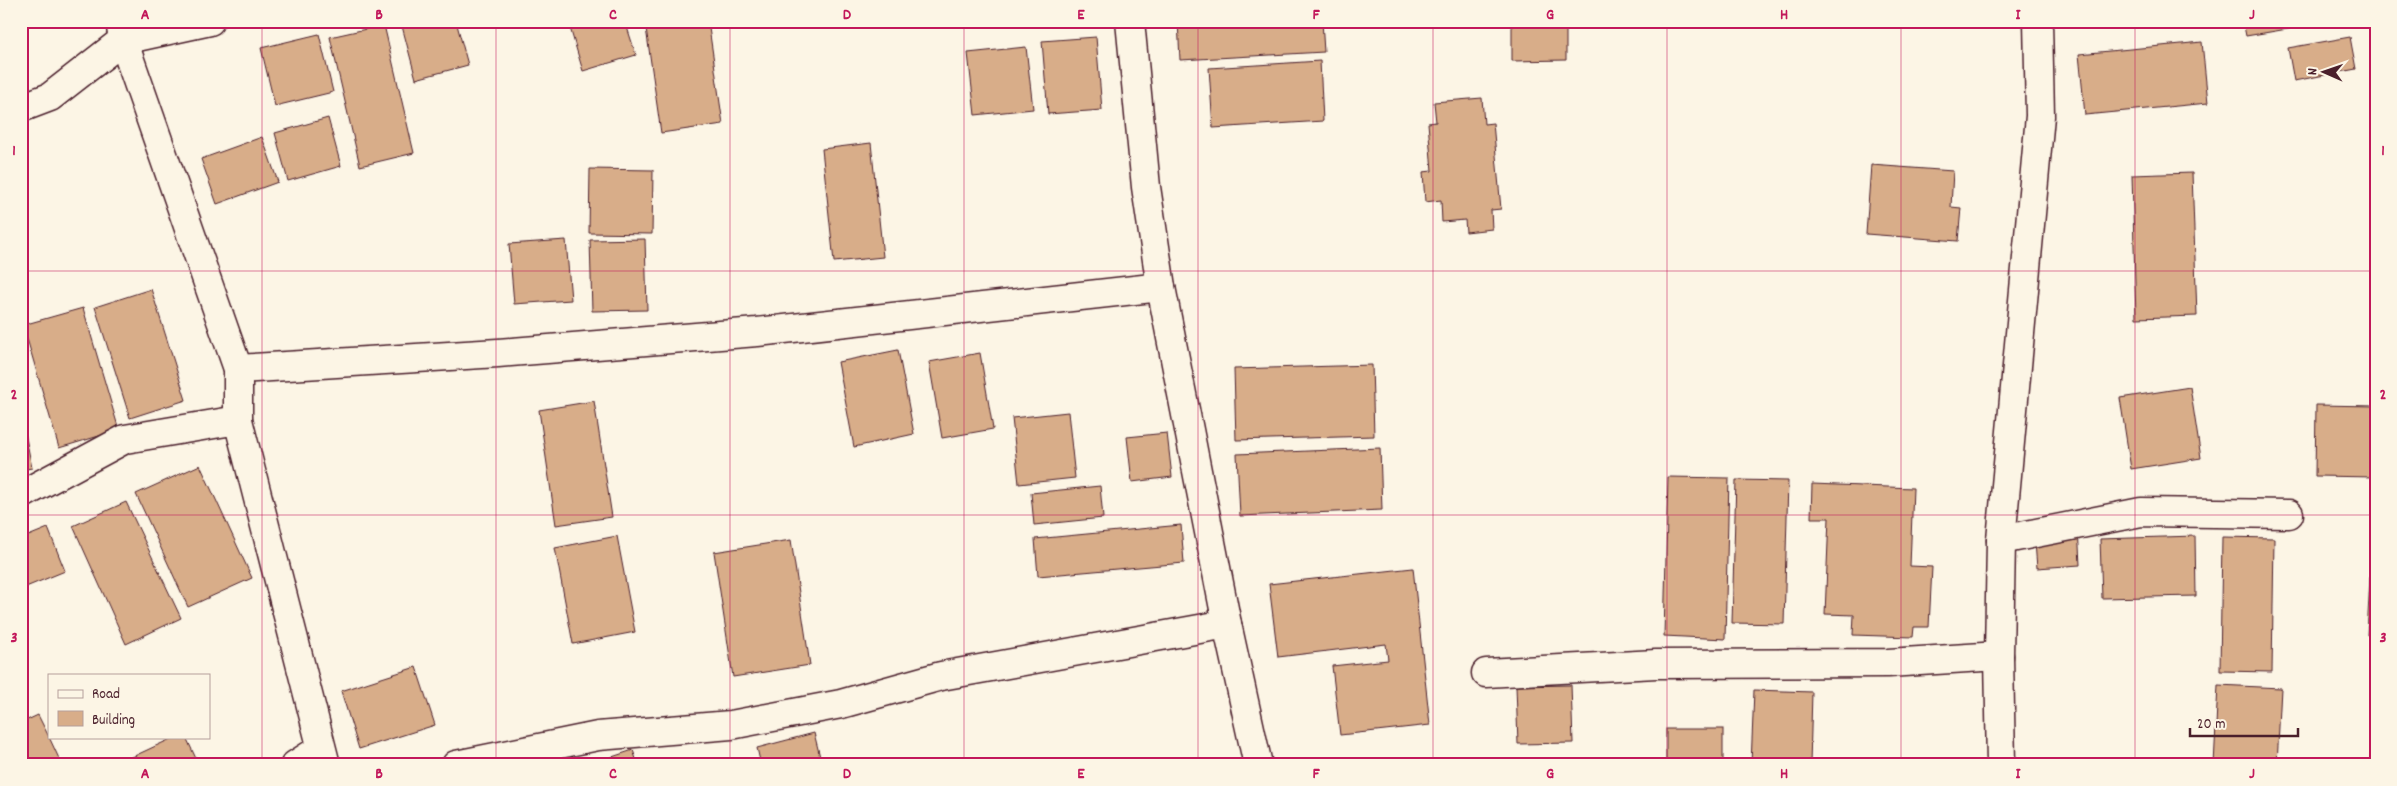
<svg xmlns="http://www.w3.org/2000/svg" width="2397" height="786" font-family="Dekko,sans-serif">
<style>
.building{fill:#d8ad89;stroke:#4a1f2b}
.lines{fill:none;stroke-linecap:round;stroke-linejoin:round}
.street-casing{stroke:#4a1f2b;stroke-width:31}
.street{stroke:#fcf5e5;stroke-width:28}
.grid{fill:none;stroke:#c2185b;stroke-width:1;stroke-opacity:0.55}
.neatline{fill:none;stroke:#c2185b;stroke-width:2}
.grid-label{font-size:16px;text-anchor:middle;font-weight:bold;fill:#c2185b}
</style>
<rect width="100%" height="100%" fill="#fcf5e5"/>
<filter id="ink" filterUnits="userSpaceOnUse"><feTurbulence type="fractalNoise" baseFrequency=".02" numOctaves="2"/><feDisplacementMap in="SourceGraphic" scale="10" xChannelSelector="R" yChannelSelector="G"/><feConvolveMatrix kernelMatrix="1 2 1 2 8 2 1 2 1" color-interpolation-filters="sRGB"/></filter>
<g filter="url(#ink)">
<g class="building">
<polygon points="419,21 456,21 468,65 416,79 402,26"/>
<polygon points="568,21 625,21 636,55 583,71"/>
<polygon points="645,21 708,21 723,124 661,133"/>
<polygon points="968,21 1090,21 1090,22 968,23"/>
<polygon points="1178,21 1322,21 1324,52 1180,60"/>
<polygon points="1512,21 1566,21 1566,60 1512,61"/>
<polygon points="2243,21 2335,21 2246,36"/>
<polygon points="384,25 414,153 360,166 330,37"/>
<polygon points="319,34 333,92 275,106 261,48"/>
<polygon points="1096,37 1102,110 1048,114 1042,41"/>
<polygon points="2350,37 2356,69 2294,81 2288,48"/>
<polygon points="2202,42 2208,103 2085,115 2079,54"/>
<polygon points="1026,47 1033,109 975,115 968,53"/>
<polygon points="1320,61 1323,121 1213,128 1209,68"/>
<polygon points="1482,98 1484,124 1493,123 1501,209 1491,210 1492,229 1466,232 1465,220 1442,222 1441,200 1425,202 1423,172 1432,171 1428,123 1436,122 1434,102"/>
<polygon points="328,118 341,166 288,181 275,133"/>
<polygon points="262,137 278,182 217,204 201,159"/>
<polygon points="871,143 883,257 834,262 822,149"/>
<polygon points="1871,165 1953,171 1951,207 1961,208 1958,241 1866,234"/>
<polygon points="590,169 653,170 652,234 589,233"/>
<polygon points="2192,173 2197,316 2136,318 2132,175"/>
<polygon points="645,239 647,310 592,311 590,240"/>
<polygon points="566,240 571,300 514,304 509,244"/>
<polygon points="151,289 186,400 130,418 95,307"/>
<polygon points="83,308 119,430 59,448 23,325"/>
<polygon points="898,350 914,434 854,447 838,362"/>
<polygon points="980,353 993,429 942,438 929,362"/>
<polygon points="1372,365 1374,436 1236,440 1234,369"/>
<polygon points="2190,387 2201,458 2131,469 2120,398"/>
<polygon points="594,401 612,517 556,525 539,410"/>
<polygon points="2316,405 2376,406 2376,477 2315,476"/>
<polygon points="21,412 32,468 21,470"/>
<polygon points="1068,412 1075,478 1019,484 1012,418"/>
<polygon points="1167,433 1172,477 1132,482 1127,437"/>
<polygon points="1380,448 1382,510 1240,516 1237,454"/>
<polygon points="200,465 252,578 188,607 136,494"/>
<polygon points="1668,477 1729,478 1725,639 1664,636"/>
<polygon points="1736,480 1788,481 1784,624 1732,623"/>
<polygon points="1812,484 1913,488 1910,566 1932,567 1929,627 1914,627 1913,637 1853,635 1854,615 1825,614 1829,518 1811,518"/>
<polygon points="1100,486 1103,518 1034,525 1031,493"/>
<polygon points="126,502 181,618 126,644 73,526"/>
<polygon points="1181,525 1184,563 1038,576 1035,539"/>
<polygon points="2078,527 2080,565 2037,568 2034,529"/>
<polygon points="48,528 65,571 21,589 21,539"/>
<polygon points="617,536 635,632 573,644 555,548"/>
<polygon points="2195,536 2196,596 2102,598 2100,539"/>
<polygon points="2222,537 2274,538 2272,672 2220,671"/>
<polygon points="791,540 810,665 733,677 714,552"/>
<polygon points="1413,568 1430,725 1340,735 1332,666 1388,660 1386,644 1278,657 1269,584"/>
<polygon points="2370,576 2376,576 2376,635 2367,635"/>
<polygon points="416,667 435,725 359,749 341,691"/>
<polygon points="1571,685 1573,743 1518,744 1516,686"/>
<polygon points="2218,685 2281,688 2277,765 2214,765"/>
<polygon points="1754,690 1812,692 1810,765 1751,765"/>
<polygon points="2373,693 2376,693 2376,765 2370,765"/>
<polygon points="38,715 49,737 62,765 21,765 21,723"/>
<rect x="1666" y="729" width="57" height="36"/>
<polygon points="814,733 822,765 761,765 757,748"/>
<polygon points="175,737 186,737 199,765 115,765"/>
<polygon points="633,750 638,765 588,765"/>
</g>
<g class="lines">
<g class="street-casing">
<g id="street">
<polyline points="120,21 123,40 238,369 238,420"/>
<polyline points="1130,21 1146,187 1161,287 1227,624 1258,765"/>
<polyline points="21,108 50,97 123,40 210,21"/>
<polyline points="238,369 498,353 757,332 1161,287"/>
<polyline points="21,495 125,439 238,420 326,765"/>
<polyline points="2001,540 2141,512 2289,514"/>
<polyline points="1486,673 1656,664 1888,663 1999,656"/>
<polyline points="295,765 320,749"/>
<polyline points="456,765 598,736 731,725 841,704 941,676 1227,624"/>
<polyline points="2001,765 1999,656 2001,540 2040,116 2038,21"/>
</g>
</g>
<use href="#street" class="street"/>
</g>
</g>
<path class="grid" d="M 262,21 L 262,765M 496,21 L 496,765M 730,21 L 730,765M 964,21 L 964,765M 1198,21 L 1198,765M 1433,21 L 1433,765M 1667,21 L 1667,765M 1901,21 L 1901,765M 2135,21 L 2135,765M 21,271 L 2376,271M 21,515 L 2376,515"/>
<rect width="2397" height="786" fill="none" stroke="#fcf5e5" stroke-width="55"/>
<rect x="48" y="674" width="162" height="65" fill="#fcf5e5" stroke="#b59f9b"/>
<rect x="58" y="690" width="25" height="8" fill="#fcf5e5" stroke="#b59f9b"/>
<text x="92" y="698" font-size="15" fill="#4a1f2b">Road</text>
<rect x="58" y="711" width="25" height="15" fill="#d8ad89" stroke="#b59f9b"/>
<text x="92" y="724" font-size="15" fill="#4a1f2b">Building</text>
<g transform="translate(2324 72) rotate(272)" stroke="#fcf5e5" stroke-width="4" paint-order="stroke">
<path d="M0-4L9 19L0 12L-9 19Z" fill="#4a1f2b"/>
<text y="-8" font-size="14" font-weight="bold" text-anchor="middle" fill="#4a1f2b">N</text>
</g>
<path d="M2190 728v8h108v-8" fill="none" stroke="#4a1f2b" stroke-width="2.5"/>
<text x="2197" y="728" font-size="15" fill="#4a1f2b" stroke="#fcf5e5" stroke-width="4" paint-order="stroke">20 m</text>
<rect x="28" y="28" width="2342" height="730" class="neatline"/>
<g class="grid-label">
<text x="145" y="19">A</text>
<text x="379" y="19">B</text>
<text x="613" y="19">C</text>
<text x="847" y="19">D</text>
<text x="1081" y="19">E</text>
<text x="1316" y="19">F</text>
<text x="1550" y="19">G</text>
<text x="1784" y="19">H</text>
<text x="2018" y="19">I</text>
<text x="2252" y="19">J</text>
<text x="14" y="155">1</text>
<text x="2383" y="155">1</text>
<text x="14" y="399">2</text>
<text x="2383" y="399">2</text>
<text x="14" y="642">3</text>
<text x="2383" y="642">3</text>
<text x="145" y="778">A</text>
<text x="379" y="778">B</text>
<text x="613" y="778">C</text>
<text x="847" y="778">D</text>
<text x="1081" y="778">E</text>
<text x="1316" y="778">F</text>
<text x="1550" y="778">G</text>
<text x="1784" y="778">H</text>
<text x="2018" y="778">I</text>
<text x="2252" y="778">J</text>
</g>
</svg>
